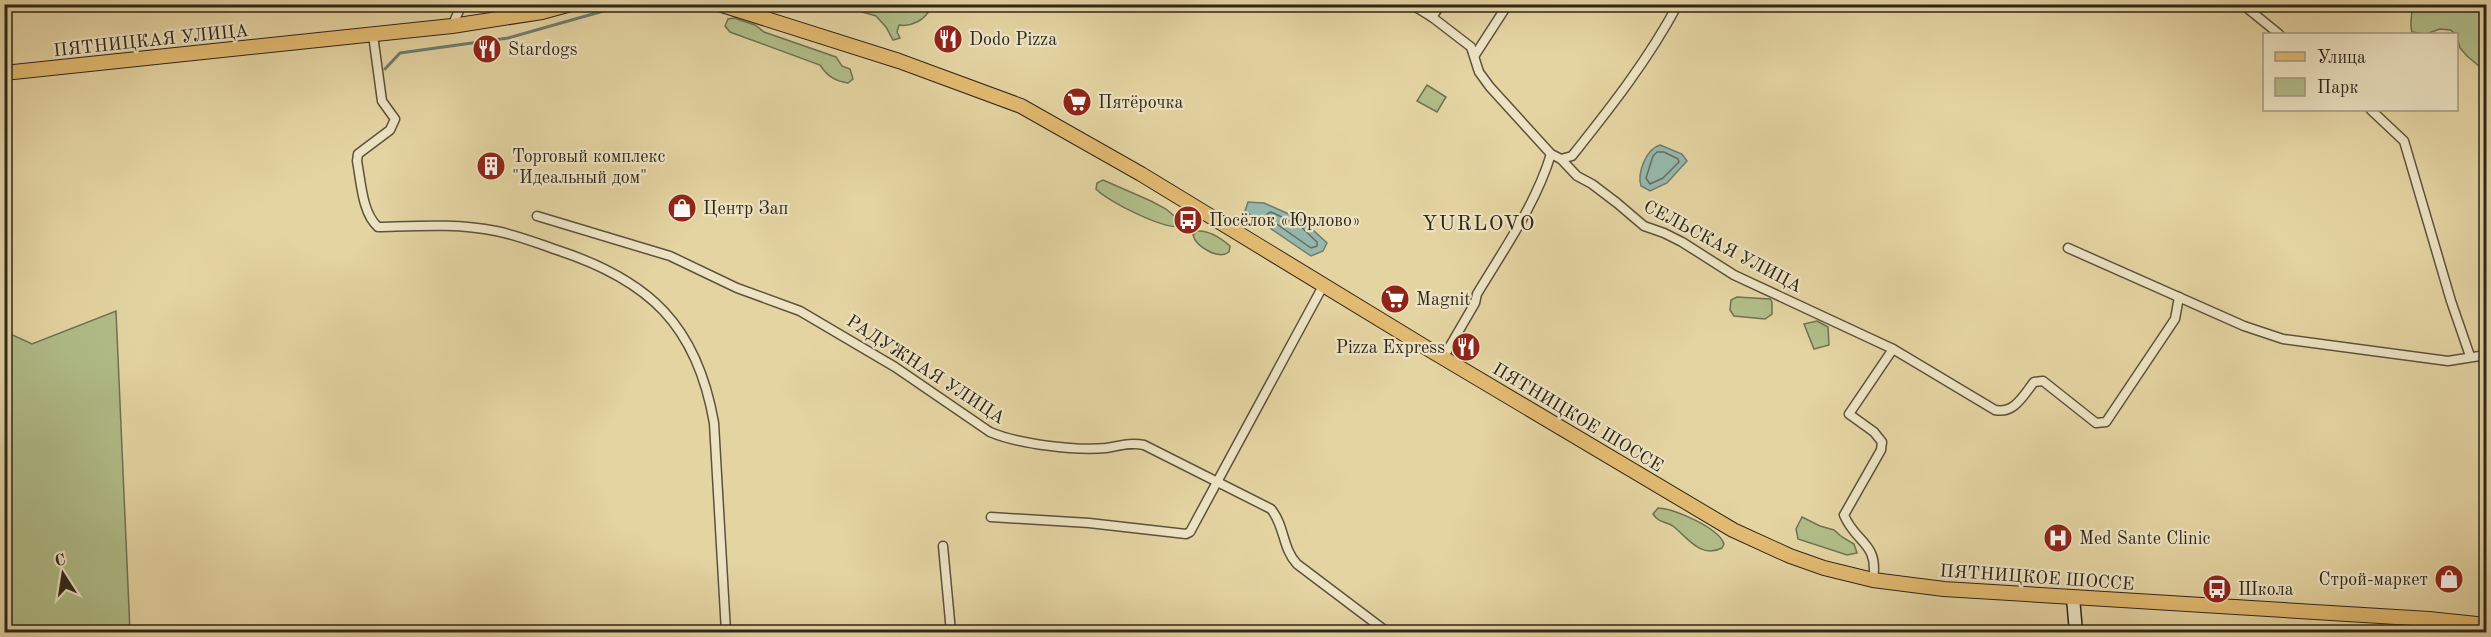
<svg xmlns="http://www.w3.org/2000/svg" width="2491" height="637" font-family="'Old Standard TT',serif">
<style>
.green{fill:#b0bd88;stroke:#6f7252;stroke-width:1.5}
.water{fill:#97b7ac;stroke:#6d7d72;stroke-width:1.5}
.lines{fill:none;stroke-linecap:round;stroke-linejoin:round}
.shore{stroke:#626e64;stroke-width:1.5}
.stream{stroke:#6d7d72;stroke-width:3}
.street-casing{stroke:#5c523d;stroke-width:11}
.secondary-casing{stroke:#2e261b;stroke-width:15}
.primary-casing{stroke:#2e261b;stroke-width:16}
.street{stroke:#ede3c3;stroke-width:8}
.secondary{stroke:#ede3c3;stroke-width:12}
.primary{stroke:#e2ba71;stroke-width:14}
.labels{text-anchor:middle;stroke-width:4.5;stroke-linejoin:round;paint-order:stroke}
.poi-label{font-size:18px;fill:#2e261b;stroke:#ede3c3;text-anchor:start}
.street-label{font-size:18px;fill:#2e261b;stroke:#ede3c3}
.quarter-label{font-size:21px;letter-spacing:1.5px;fill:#2e261b;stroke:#ede3c3}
</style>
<rect width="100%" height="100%" fill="#e4d4a2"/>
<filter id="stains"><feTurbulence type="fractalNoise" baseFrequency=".00333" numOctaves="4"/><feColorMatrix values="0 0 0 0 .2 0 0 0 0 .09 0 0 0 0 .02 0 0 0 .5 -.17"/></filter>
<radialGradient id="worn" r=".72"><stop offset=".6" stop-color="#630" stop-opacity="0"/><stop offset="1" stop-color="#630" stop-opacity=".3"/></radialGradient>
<g class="green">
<path d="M 927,4 L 930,8 C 926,20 911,27 899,25 L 897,32 L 900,38 L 893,40 L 886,27 L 876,16 L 838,5 L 878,5 L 891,8 L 893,5 Z"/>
<path d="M 2412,5 L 2486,5 L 2486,72 L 2467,56 L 2460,48 L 2456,34 L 2450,30 L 2440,29 L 2426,34 L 2412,32 C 2409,21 2413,15 2412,5 Z"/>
<path d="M 734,18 L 755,25 L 764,32 L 836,57 L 842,66 L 850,69 L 853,79 L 848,83 C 835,81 827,76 820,65 L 730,32 L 725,26 L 728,19 Z"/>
<polygon points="1427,85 1446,97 1437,112 1417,101"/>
<path d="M 1103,180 L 1151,201 L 1166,209 L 1180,221 L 1181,226 C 1166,231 1107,201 1096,189 L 1097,183 Z"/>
<path d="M 1197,231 C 1209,230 1222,239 1230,246 L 1229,252 C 1219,260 1196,247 1193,235 Z"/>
<polygon points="1737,297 1770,299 1772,302 1772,314 1765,319 1734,316 1730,310 1731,300"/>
<polygon points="116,311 130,632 5,632 5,320 8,333 32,344"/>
<polygon points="1817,321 1828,327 1829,345 1814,349 1804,324"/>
<path d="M 1658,508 C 1675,509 1719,528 1724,544 L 1722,548 C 1701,559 1688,538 1673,526 C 1665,521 1659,523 1653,514 Z"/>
<polygon points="1802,517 1820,526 1834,530 1842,537 1854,544 1857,553 1847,555 1798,539 1796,529"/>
</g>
<g class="water">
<path d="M 1660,145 L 1682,154 L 1687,161 L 1667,183 L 1650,191 L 1641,186 C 1637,173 1646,149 1660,145 Z"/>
<polygon points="1248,202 1264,203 1302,220 1327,243 1323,251 1311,256 1245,211"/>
</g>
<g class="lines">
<g class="shore">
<polygon points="1657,152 1664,152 1678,159 1679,162 1663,178 1650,184 1646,178 1653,156"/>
<polygon points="1271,212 1299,225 1317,242 1317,246 1311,248 1268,218 1267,214"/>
</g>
<polyline class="stream" points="385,69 400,53 508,38 621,6"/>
<g class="street-casing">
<g id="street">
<polyline points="488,4 509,16"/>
<path d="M 1411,4 L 1432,17 L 1471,47 L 1479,72 L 1490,87 L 1551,154 L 1561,159 L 1577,176 L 1592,184 L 1617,203 L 1644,226 L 1664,233 L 1682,242 L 1734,275 L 1893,349 L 1995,410 C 2014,414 2023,396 2034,382 L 2043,381 L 2096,423 L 2106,422 L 2175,319 L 2179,297"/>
<polyline points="2242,4 2279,34"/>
<polyline points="1432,17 1441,4"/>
<polyline points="452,26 462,4"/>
<path d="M 373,35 L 382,101 L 395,119 L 390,130 L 358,154 L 357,161 C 361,181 362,213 378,227 C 417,226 457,223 496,231 C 516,235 537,243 557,250 C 649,280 697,325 714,423 L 726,632"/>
<polyline points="1475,55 1508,4"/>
<polyline points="2371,110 2404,141 2451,301 2470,356"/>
<path d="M 1561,159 L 1572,156 C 1611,107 1648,60 1678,4"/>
<path d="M 537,216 L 670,256 L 737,288 L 800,311 L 895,367 L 990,432 C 1018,444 1076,451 1106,448 C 1119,446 1130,442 1144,445 L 1271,509 C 1285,526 1282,548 1297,564 L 1387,632"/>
<polyline points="2068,248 2244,326 2283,339 2448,361 2486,355"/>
<path d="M 1443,358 L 1475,303 L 1477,294 C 1504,249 1536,204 1551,154"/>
<polyline points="991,517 1089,523 1186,534 1190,532 1323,286"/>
<polyline points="943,546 951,632"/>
<path d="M 1873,580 C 1879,542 1856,544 1844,515 L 1881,450 L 1882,442 L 1874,432 L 1849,414 L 1893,349"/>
</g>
</g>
<g class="secondary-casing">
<polyline id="secondary" points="2073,598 2076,632"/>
</g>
<g class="primary-casing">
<g id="primary">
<polyline points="719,4 899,61 1021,106 1141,174 1430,350 1733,530 1790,556 1824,568 1873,580 1944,589 2429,619 2486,625"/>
<polyline points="4,73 452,26 542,12 571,4"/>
</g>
</g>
<use href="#street" class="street"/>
<use href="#secondary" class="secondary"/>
<use href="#primary" class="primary"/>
</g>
<defs>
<g id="restaurant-disc" transform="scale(1.5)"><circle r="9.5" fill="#8f2418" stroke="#ede3c3"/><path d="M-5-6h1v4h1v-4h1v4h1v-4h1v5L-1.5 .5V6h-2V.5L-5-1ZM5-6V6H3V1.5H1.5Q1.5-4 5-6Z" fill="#fff"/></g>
<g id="supermarket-disc" transform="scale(1.5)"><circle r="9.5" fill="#8f2418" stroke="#ede3c3"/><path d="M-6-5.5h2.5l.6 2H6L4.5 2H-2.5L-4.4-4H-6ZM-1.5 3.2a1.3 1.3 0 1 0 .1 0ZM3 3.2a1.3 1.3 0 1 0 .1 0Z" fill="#fff"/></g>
<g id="building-disc" transform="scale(1.5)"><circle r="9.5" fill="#8f2418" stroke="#ede3c3"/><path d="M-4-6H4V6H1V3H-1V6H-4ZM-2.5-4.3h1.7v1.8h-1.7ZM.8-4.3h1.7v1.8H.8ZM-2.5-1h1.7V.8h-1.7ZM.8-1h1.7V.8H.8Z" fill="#fff"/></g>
<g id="shop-disc" transform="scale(1.5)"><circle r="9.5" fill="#8f2418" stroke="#ede3c3"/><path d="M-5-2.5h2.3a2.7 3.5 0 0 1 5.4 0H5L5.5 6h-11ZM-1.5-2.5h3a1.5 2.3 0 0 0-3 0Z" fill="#fff"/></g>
<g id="bus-disc" transform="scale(1.5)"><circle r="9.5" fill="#8f2418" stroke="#ede3c3"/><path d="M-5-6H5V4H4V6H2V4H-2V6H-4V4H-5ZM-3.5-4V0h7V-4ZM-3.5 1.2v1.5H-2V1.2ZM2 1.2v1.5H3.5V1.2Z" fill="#fff"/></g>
<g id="hospital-disc" transform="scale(1.5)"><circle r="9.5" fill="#8f2418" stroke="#ede3c3"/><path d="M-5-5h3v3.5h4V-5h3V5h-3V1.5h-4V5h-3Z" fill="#fff"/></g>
</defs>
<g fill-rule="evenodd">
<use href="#restaurant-disc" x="948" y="39"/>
<use href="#restaurant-disc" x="487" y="49"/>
<use href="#supermarket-disc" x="1077" y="102"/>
<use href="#building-disc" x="491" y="166"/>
<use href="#shop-disc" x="682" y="208"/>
<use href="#bus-disc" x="1188" y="220"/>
<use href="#supermarket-disc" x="1395" y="299"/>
<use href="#restaurant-disc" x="1466" y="347"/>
<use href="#hospital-disc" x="2058" y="538"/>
<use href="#shop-disc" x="2449" y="579"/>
<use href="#bus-disc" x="2217" y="589"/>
</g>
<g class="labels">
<g class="poi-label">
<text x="969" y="45">Dodo Pizza</text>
<text x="508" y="55">Stardogs</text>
<text x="1098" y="108">Пятёрочка</text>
<text x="512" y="162">Торговый комплекс<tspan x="512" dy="21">"Идеальный дом"</tspan></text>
<text x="703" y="214">Центр Зап</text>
<text x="1209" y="226">Посёлок «Юрлово»</text>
<text x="1416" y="305">Magnit</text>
<text x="1445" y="353" text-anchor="end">Pizza Express</text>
<text x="2079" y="544">Med Sante Clinic</text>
<text x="2428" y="585" text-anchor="end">Строй-маркет</text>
<text x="2238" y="595">Школа</text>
</g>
<g class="street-label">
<text transform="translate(151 40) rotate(-6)" y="6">ПЯТНИЦКАЯ УЛИЦА</text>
<text transform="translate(1723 246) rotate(28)" y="6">СЕЛЬСКАЯ УЛИЦА</text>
<text transform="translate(926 369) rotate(33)" y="6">РАДУЖНАЯ УЛИЦА</text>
<text transform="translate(1578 417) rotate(31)" y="6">ПЯТНИЦКОЕ ШОССЕ</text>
<text transform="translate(2037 577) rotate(4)" y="6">ПЯТНИЦКОЕ ШОССЕ</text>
</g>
<g class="quarter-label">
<text x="1479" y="230">YURLOVO</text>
</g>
</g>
<rect width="2491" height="637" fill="none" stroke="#e4d4a2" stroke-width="24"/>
<rect x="6" y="6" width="2479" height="625" fill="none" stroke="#2e261b" stroke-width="3"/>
<rect x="12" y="12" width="2467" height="613" fill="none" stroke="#2e261b" stroke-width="1.5"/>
<rect x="2263" y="33" width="195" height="78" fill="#ede3c3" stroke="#a19780" stroke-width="1.5"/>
<rect x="2275" y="52" width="30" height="9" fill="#e2ba71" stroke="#a19780" stroke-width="1.5"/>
<text x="2317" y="63" font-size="18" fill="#2e261b">Улица</text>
<rect x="2275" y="78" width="30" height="18" fill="#b0bd88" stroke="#a19780" stroke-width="1.5"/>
<text x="2317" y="93" font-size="18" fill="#2e261b">Парк</text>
<g transform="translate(63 574) rotate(348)" stroke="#ede3c3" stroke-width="4.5" paint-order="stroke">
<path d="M0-4.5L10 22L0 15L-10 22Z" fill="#2e261b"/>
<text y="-9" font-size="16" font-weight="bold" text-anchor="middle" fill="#2e261b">С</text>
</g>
<rect width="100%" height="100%" filter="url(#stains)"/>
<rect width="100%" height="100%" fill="url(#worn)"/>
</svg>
